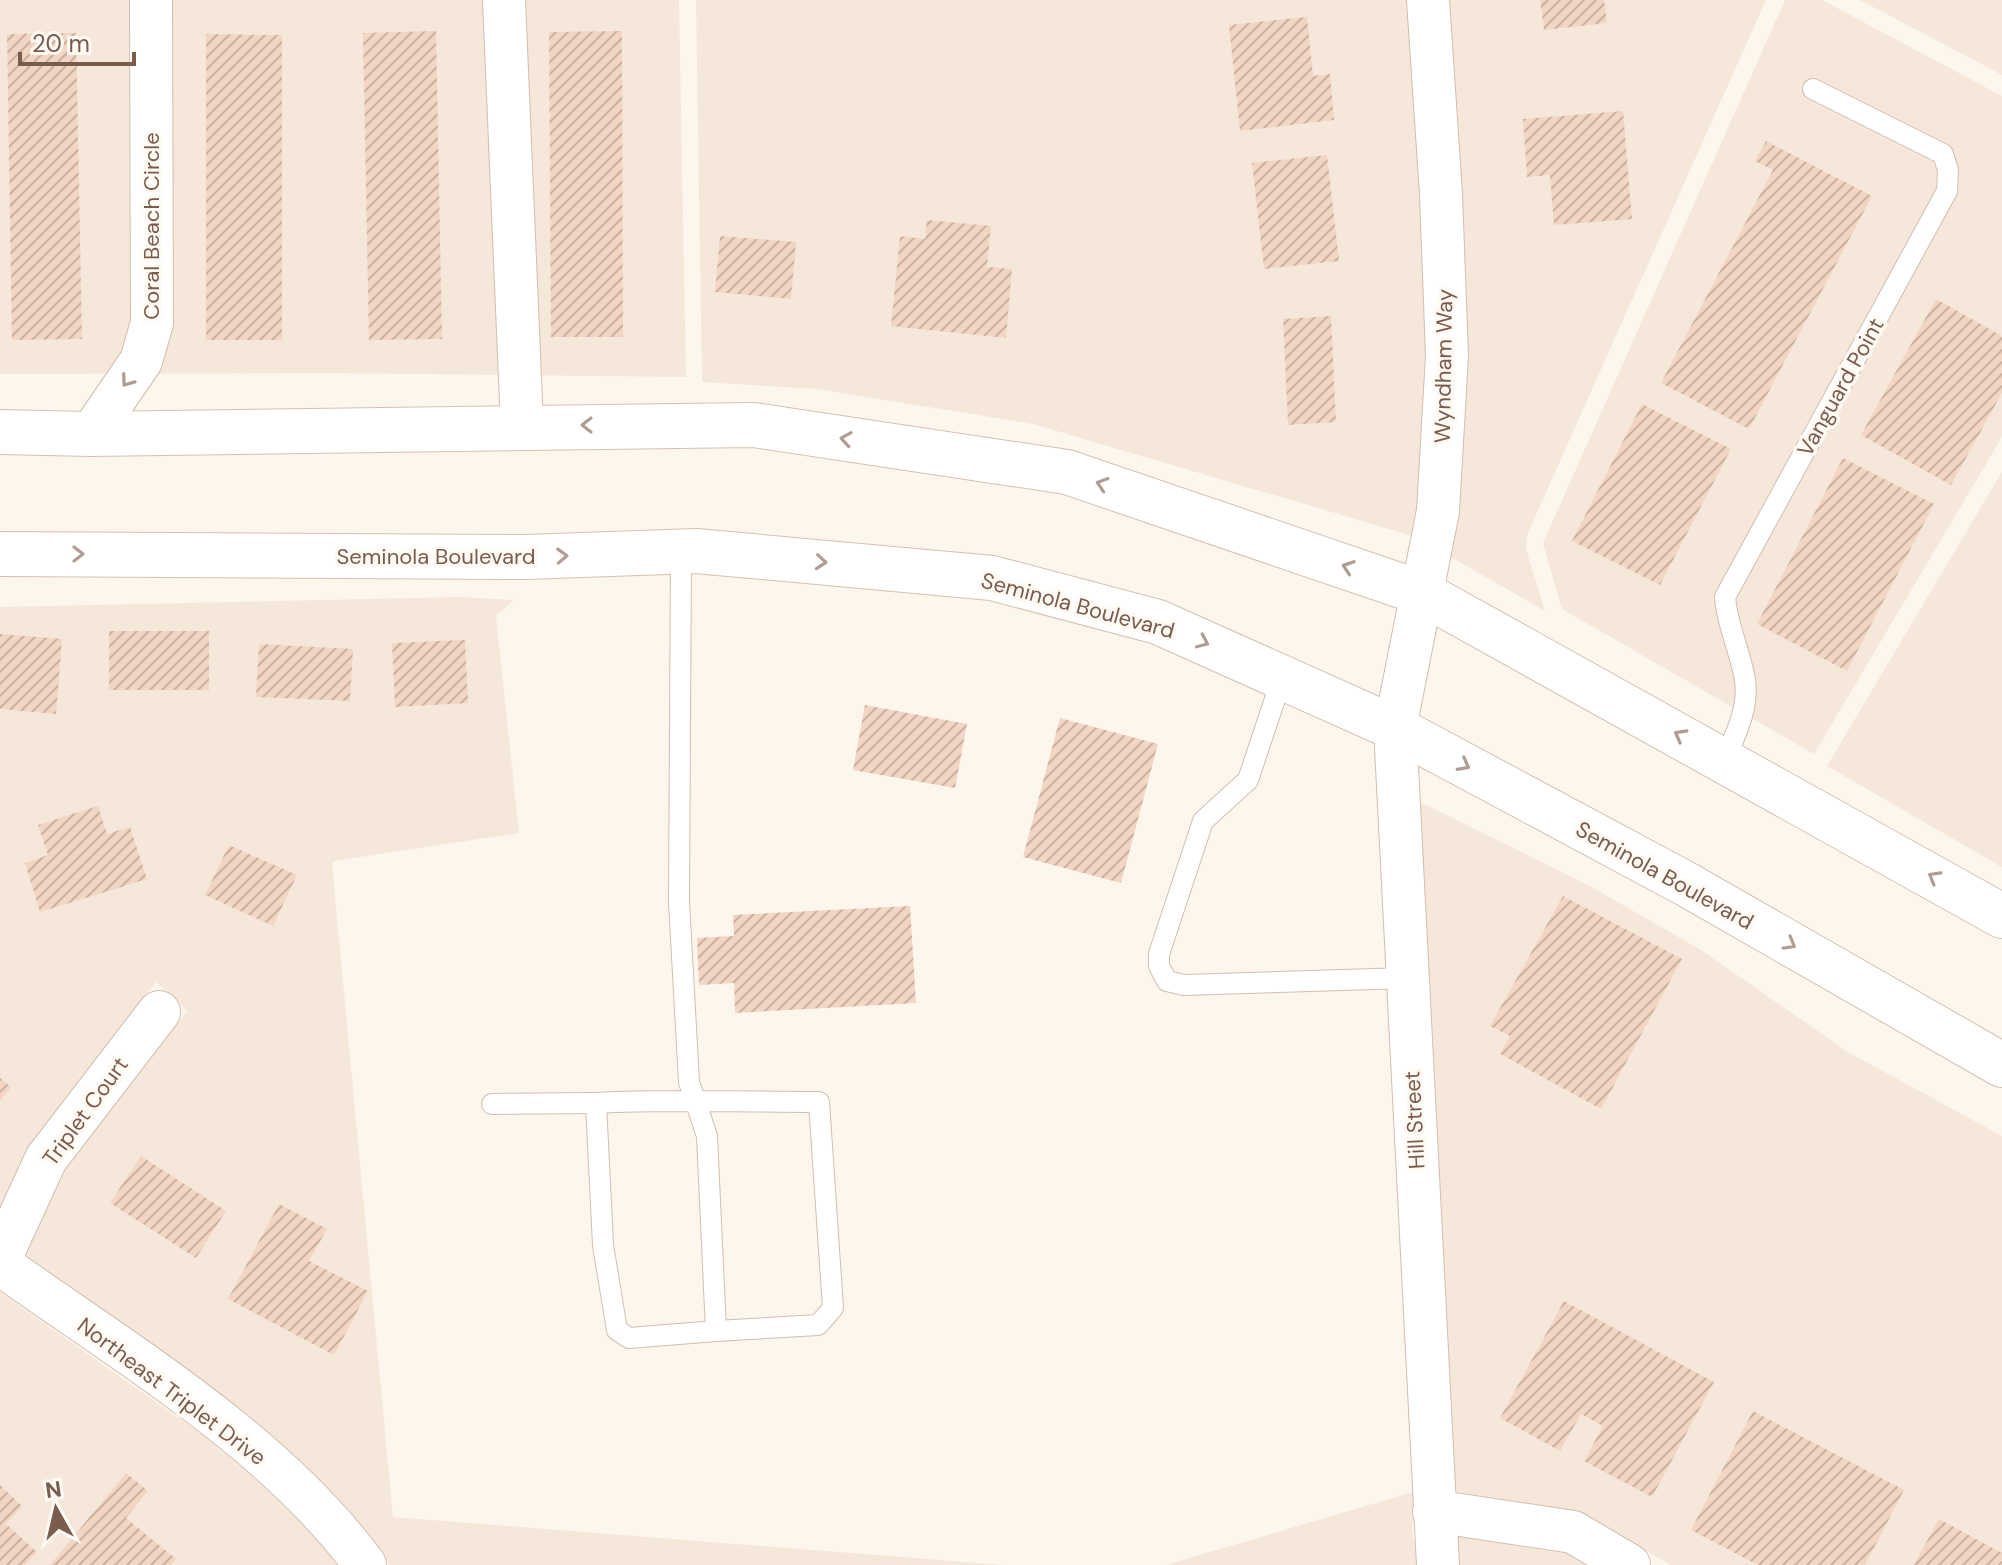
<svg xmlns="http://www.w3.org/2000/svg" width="2002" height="1565" font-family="'DM Sans',sans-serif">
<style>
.residential{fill:#f5e8da}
.building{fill:url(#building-hatch)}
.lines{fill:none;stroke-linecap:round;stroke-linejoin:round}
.lane-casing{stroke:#d1beb0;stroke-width:22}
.street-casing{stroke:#d1beb0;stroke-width:44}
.secondary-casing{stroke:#d6c0b0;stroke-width:46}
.lane{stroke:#fff;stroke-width:20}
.street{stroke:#fff;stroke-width:42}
.secondary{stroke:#fff;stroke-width:44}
.oneway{stroke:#af9d94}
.labels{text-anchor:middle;stroke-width:7;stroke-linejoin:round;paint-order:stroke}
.street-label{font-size:22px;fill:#7a5c4d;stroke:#fffaf3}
</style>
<defs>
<pattern id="building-hatch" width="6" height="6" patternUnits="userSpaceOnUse" patternTransform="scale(2)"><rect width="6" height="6" fill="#f3d5c3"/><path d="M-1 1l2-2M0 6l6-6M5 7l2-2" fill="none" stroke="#cab0a1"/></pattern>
</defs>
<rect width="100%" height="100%" fill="#fdf6ec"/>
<g class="residential">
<polygon points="0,0 679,0 686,377 327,373 0,374"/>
<polygon points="696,0 1408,0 1422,195 1427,355 1418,508 1413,536 1033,424 817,389 702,382"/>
<polygon points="1447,0 1766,0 1527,535 1526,549 1545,611 1449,556"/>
<polygon points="1785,0 1822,0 2002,96 2002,437 1814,754 1562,609 1543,543"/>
<polygon points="1860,0 2002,0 2002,75"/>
<polygon points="2002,472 2002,867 1827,766"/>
<polygon points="459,597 514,600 496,616 519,833 334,861 332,864 393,1517 1004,1565 390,1565 367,1532 309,1471 225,1400 24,1256 63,1172 187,1011 156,982 31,1144 0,1211 0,607"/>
<polygon points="1418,801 1590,886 1701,950 1848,1052 2002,1136 2002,1565 1670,1565 1582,1513 1453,1491"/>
<polygon points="0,1292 204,1436 283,1503 340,1565 0,1565"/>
<polygon points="1407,1367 1414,1510 1412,1529 1418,1565 1166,1565 1413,1492"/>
<polygon points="1455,1536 1568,1554 1587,1565 1457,1565"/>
</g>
<g class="building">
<polygon points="1540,0 1604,0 1607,23 1544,30"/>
<polygon points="1307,17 1313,76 1330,74 1334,120 1240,131 1229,25"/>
<polygon points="436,31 442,339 369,340 363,33"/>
<polygon points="622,31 623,337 551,337 549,32"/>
<polygon points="76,33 82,339 12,340 7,34"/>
<polygon points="206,34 282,35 282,340 206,340"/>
<polygon points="1623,111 1632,219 1554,225 1550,175 1527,177 1523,119"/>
<polygon points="1766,141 1872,196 1749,429 1661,383 1773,170 1755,161"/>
<polygon points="1327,155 1339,261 1264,269 1252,163"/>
<polygon points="927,220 991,226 987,267 1012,269 1006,338 891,326 900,236 925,239"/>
<polygon points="720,236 796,242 791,299 715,292"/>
<polygon points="1936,299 2002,336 2002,393 1951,485 1861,435"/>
<polygon points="1331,316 1336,422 1288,425 1283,319"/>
<polygon points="1642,404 1731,449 1660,585 1572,541"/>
<polygon points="1843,458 1934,504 1847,671 1757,624"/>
<rect x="109" y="631" width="100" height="59"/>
<polygon points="0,634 62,639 56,714 0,709"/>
<polygon points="465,640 468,703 395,707 392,643"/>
<polygon points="259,644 353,649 350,701 256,697"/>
<polygon points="865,705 967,724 955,788 853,770"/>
<polygon points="1060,718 1158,744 1121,883 1023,857"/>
<polygon points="98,806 107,834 130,827 147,879 40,912 25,863 48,855 38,825"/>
<polygon points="229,845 297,875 273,926 205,895"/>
<polygon points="1563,896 1682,959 1601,1109 1500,1054 1510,1036 1490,1026"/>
<polygon points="910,906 916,1003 735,1013 734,983 699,985 697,938 734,936 733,915"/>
<polygon points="0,1078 11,1087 0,1101"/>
<polygon points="141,1156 226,1211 196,1258 110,1203"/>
<polygon points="279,1204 327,1229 309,1261 368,1291 334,1355 228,1299"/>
<polygon points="1564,1301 1714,1382 1652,1497 1584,1461 1603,1426 1581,1414 1560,1451 1500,1418"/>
<polygon points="1753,1411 1904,1490 1865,1565 1758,1565 1691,1530"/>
<polygon points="126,1473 148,1491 126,1518 176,1559 171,1565 50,1565"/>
<polygon points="0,1485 22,1506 6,1524 37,1552 25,1565 0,1565"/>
<polygon points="1939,1519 2002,1553 2002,1565 1914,1565"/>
</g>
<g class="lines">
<g class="lane-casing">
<g id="lane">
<path d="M 681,552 L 679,902 L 689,1082 L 707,1136 L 716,1331 L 629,1338 L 617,1330 L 603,1245 L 596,1103 C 670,1099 745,1102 819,1102 L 833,1308 L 818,1325 L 716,1331"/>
<polyline points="1282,678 1248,780 1203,821 1159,954 1159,966 1167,981 1184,985 1407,978"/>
<path d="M 1725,759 C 1736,734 1751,704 1744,675 C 1739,648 1727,625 1725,597 L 1947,191 L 1948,170 L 1943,154 L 1813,89"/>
<polyline points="492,1104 596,1103"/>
</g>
</g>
<g class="street-casing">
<g id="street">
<polyline points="504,0 522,426"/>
<polyline points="1428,0 1441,194 1447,356 1438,511 1395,728 1438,1565"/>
<polyline points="91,434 141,361 152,323 151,0"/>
<polyline points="0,1259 46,1159 159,1012"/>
<path d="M 0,1264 C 124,1353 274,1441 365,1565"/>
<polyline points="1434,1511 1573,1532 1629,1565"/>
</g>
</g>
<g class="secondary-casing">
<g id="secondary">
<polyline points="0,432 91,434 754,425 1067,472 1422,593 2002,916"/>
<polyline points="0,554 525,557 696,551 992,578 1158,622 1395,728 1686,884 2002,1065"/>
</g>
</g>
<use href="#lane" class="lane"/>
<use href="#street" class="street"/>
<use href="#secondary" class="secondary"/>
</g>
<defs><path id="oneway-chevron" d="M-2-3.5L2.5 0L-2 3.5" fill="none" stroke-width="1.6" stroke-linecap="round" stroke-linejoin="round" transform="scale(2)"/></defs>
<g class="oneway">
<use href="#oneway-chevron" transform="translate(127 381) rotate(126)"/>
<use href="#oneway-chevron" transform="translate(587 425) rotate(180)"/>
<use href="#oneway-chevron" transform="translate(846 439) rotate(-171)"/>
<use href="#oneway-chevron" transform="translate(1102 484) rotate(-162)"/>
<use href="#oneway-chevron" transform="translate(78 554)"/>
<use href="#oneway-chevron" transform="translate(562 556) rotate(-2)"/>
<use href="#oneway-chevron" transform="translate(821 562) rotate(5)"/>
<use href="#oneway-chevron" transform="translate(1348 567) rotate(-161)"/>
<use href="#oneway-chevron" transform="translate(1203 642) rotate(24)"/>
<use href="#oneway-chevron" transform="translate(1680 735) rotate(-151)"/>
<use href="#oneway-chevron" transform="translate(1464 765) rotate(28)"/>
<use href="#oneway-chevron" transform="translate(1934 877) rotate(-150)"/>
<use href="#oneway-chevron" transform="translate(1790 944) rotate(30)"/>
</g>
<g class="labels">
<g class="street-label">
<text transform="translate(151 226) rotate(-90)" y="8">Coral Beach Circle</text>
<text transform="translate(1443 366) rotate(-89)" y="8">Wyndham Way</text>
<text transform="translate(1840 387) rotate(-61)" y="8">Vanguard Point</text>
<text x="436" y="564">Seminola Boulevard</text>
<text transform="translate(1078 605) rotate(15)" y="8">Seminola Boulevard</text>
<text transform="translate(1665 875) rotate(29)" y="8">Seminola Boulevard</text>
<text transform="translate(85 1111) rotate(-54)" y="8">Triplet Court</text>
<text transform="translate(1414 1120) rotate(-93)" y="8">Hill Street</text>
<text transform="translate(172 1391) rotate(37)" y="8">Northeast Triplet Drive</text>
</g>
</g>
<g transform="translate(56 1509) rotate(352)" stroke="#fffaf3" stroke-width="6" paint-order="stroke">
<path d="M0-6L14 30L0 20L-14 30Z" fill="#7a5c4d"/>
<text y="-12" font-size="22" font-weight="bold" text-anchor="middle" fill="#7a5c4d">N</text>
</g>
<path d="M20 52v12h114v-12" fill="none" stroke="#7a5c4d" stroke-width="4"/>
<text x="32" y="52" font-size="24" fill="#7a5c4d" stroke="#fffaf3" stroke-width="6" paint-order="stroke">20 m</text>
</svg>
